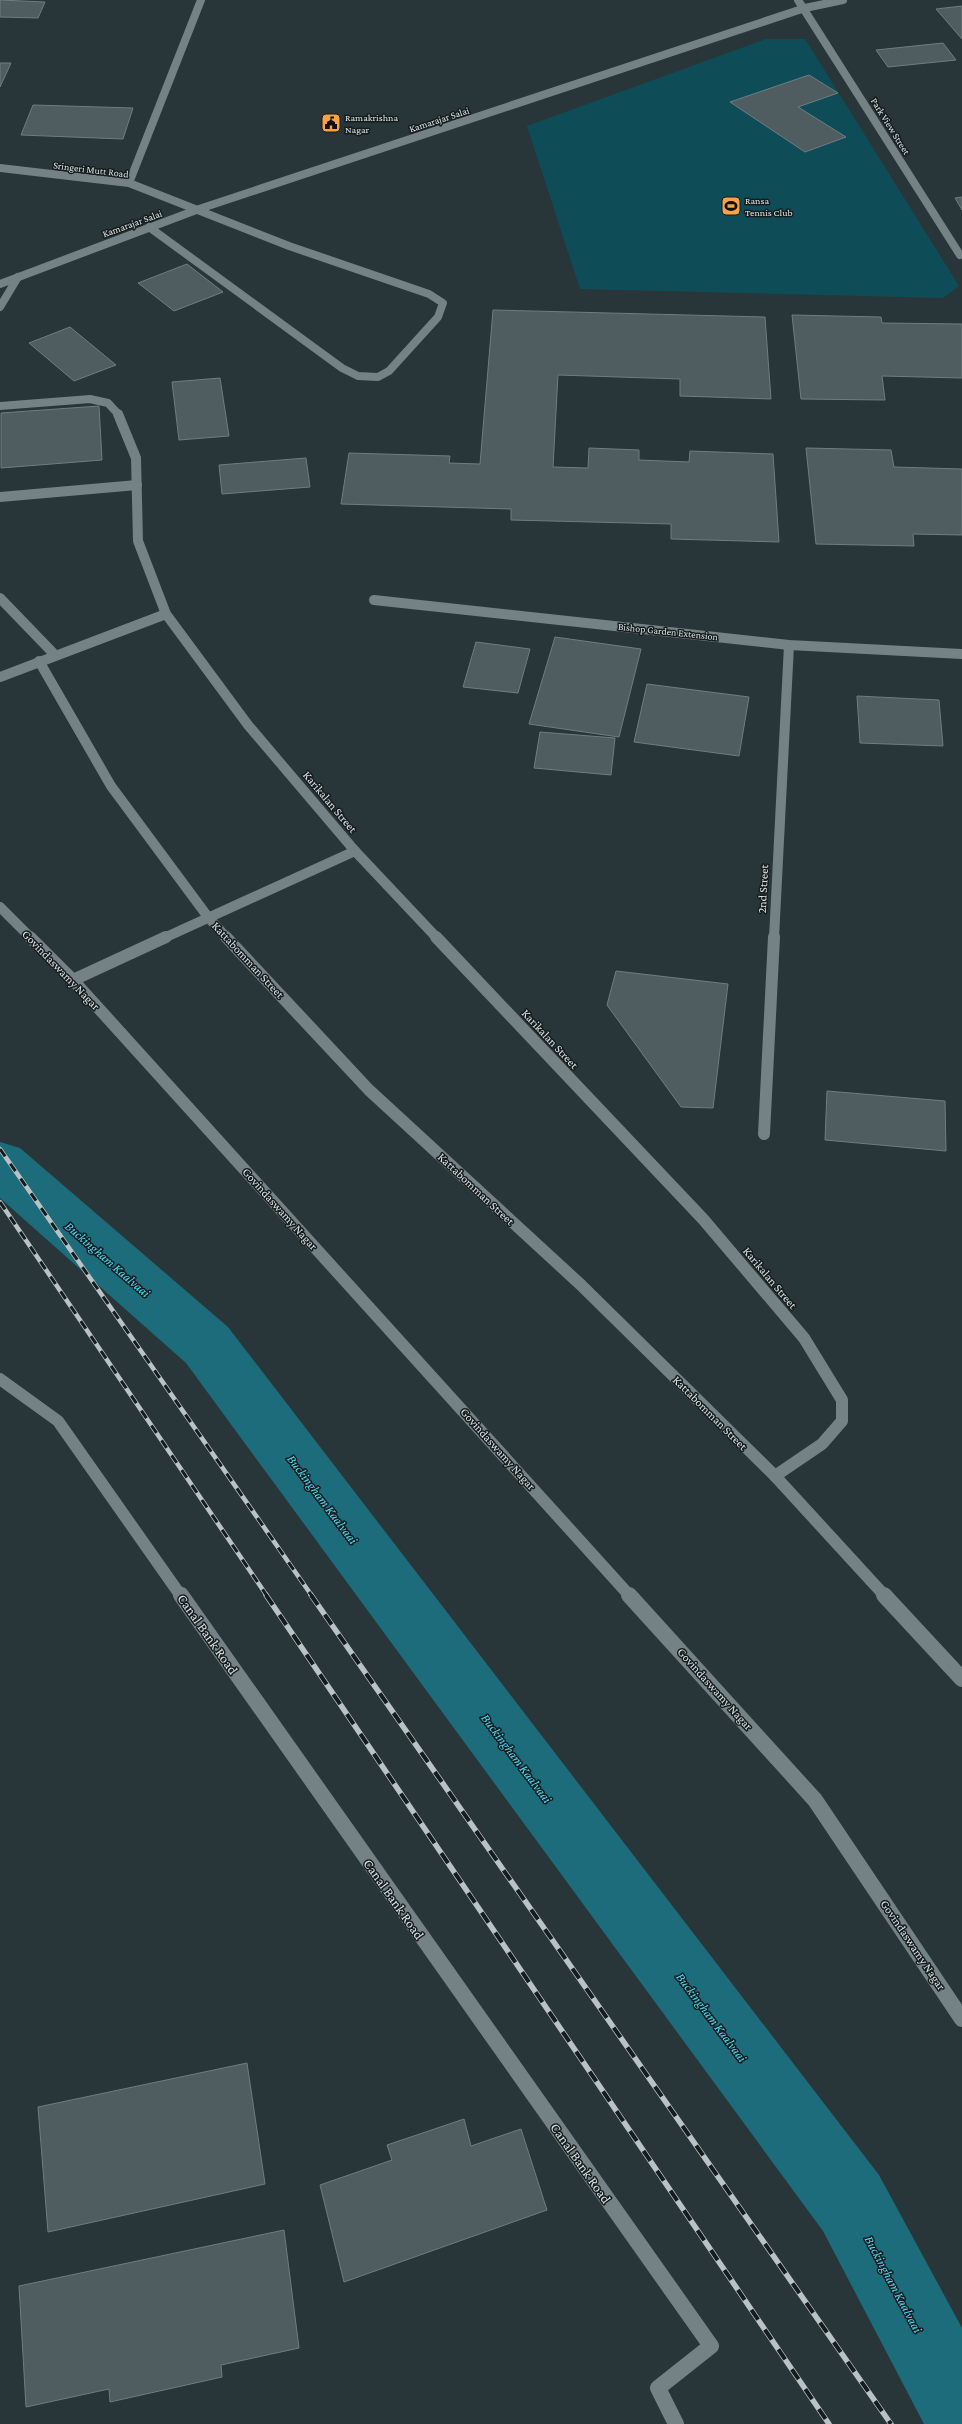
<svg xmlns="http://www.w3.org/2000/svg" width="962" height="2424" font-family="'Crimson Pro',serif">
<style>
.green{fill:#0e4d58}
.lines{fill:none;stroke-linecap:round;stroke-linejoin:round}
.canal{fill:#1c6c7b;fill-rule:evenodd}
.building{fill:#4f5d60;stroke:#6f7d80}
.minor-far3{stroke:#748286;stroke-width:8}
.minor-far2{stroke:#748286;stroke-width:10}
.minor-far1{stroke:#748286;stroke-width:12}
.minor{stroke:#748286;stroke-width:16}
.rail-far1-casing{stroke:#b9c2c4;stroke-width:4.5}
.rail-casing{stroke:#b9c2c4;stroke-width:5.5}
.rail-far1{stroke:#161c1d;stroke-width:3;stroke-dasharray:9;stroke-linecap:butt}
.rail{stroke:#161c1d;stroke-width:4;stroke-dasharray:12;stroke-linecap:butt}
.labels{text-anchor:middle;stroke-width:3;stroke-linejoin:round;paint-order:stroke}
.far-poi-label{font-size:10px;fill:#dbe3e5;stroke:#161c1d;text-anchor:start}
.far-street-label{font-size:10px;fill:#dbe3e5;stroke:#161c1d}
.street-label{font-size:12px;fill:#dbe3e5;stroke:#161c1d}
.water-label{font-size:13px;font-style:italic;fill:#4edefb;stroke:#161c1d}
.near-street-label{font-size:14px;fill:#dbe3e5;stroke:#161c1d}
</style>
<rect width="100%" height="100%" fill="#293639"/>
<polygon class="green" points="766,39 805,39 959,286 943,298 580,289 527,126"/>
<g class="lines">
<polygon class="canal" points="0,1142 20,1148 228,1327 879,2175 962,2328 962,2424 924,2424 823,2231 186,1363 0,1198"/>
</g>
<g class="building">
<polygon points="0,0 45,2 38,18 0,17"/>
<polygon points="962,6 962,39 936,9"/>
<polygon points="943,43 956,60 888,67 876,50"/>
<polygon points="0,63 11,63 0,87"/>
<polygon points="809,75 838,93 798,107 846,137 805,152 730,102"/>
<polygon points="33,105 133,108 123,139 21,135"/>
<polygon points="962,197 962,210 955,198"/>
<polygon points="187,264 223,292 174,311 138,283"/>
<polygon points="493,310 765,317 771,399 680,396 680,379 558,375 553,467 588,468 589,448 639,450 639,460 689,462 690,451 773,454 779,542 671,539 671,524 511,520 511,509 341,504 349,453 450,456 449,463 480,464"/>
<polygon points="792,315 881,317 882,323 962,324 962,378 882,376 885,400 801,399"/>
<polygon points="70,327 116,365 74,381 29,343"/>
<polygon points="220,378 229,436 179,440 172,382"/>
<polygon points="99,406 102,460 1,468 1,413"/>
<polygon points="806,448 891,450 894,467 962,469 962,535 913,534 914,546 816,544"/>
<polygon points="306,458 310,487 222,494 219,465"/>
<polygon points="555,637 641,649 619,737 529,724"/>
<polygon points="476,642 530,649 518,693 463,687"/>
<polygon points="647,684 749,697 739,756 634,742"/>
<polygon points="857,696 939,700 943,746 860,743"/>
<polygon points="540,732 615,738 611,775 534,768"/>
<polygon points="616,971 728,984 713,1108 681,1107 607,1005"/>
<polygon points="827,1091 945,1101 946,1151 825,1140"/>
<polygon points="247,2063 265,2184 48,2232 38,2107"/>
<polygon points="464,2119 471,2146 521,2129 547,2210 344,2282 320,2185 392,2160 387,2145"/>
<polygon points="284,2230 299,2348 221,2365 222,2377 110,2402 109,2389 26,2407 19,2286"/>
</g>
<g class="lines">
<g class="minor-far3">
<polyline points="798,0 960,255"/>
<polyline points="0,168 129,183 289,246 429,294 443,303 438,317 389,371 378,377 358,376 342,368 149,227"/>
<polyline points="129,183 201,0"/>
<polyline points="0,284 199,209 805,8 843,0"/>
<polyline points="0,307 18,277"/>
<polyline points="0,406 90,399 108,403 119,415"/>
</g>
<g class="minor-far2">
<polyline points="118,414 136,458 138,541 166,614 248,725 355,851 437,938"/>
<polyline points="0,497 137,485"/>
<polyline points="0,598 55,655"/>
<polyline points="374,600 789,645 962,654"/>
<polyline points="39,661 111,786 208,917 227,938"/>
<polyline points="0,677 166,614"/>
<polyline points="0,907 31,938"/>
<polyline points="164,938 355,851"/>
<polyline points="774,938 789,645"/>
</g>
<g class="minor-far1">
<polyline points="30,937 73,980 630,1596"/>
<polyline points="226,937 369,1090 581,1285 775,1476 885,1596"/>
<polyline points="436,937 703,1219 804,1338 842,1400 842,1421 822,1444 775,1476"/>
<polyline points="73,980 166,937"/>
<polyline points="764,1134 774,937"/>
<polyline points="0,1379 58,1421 181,1596"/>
</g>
<g class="minor">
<polyline points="181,1595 711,2346 658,2388 676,2424"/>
<polyline points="629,1595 815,1800 962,2019"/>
<polyline points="884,1595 962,1679"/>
</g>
<g class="rail-far1-casing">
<g id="rail-far1">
<polyline points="0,1149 312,1596"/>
<polyline points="0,1202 267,1596"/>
</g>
</g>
<g class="rail-casing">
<g id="rail">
<polyline points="266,1595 829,2424"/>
<polyline points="311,1595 891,2424"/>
</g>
</g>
<use href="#rail-far1" class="rail-far1"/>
<use href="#rail" class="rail"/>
</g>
<defs>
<g id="civic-square" transform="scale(1)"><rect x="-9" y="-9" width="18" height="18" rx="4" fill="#f7a149" stroke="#161c1d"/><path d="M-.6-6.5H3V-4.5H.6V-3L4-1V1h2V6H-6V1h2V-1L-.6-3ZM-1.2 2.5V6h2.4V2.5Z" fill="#111"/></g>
<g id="stadium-square" transform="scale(1)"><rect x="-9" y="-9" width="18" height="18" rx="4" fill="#f7a149" stroke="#161c1d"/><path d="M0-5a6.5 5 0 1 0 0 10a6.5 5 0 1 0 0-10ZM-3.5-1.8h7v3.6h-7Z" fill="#111"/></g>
</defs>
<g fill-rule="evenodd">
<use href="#civic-square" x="331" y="123"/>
<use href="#stadium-square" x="731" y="206"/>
</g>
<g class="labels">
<g class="far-poi-label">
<text x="345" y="121">Ramakrishna<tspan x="345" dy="12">Nagar</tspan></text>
<text x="745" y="204">Ransa<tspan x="745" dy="12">Tennis Club</tspan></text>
</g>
<g class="far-street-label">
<text transform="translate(439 119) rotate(-18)" y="4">Kamarajar Salai</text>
<text transform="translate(891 126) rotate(58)" y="4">Park View Street</text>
<text transform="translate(91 169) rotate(7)" y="4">Sringeri Mutt Road</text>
<text transform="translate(132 223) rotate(-20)" y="4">Kamarajar Salai</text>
<text transform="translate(668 631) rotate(6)" y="4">Bishop Garden Extension</text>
</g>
<g class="street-label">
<text transform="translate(330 802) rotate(50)" y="4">Karikalan Street</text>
<text transform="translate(763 889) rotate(-87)" y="4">2nd Street</text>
<text transform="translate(248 960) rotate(47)" y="4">Kattabomman Street</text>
<text transform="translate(61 970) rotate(46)" y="4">Govindaswamy Nagar</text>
<text transform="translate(550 1039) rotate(47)" y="4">Karikalan Street</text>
<text transform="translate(476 1189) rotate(43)" y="4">Kattabomman Street</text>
<text transform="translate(280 1209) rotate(48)" y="4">Govindaswamy Nagar</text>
<text transform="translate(770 1278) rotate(50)" y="4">Karikalan Street</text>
<text transform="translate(710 1413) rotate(45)" y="4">Kattabomman Street</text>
<text transform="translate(498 1449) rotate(48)" y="4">Govindaswamy Nagar</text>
<text transform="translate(715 1689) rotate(48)" y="4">Govindaswamy Nagar</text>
<text transform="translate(913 1945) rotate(56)" y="4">Govindaswamy Nagar</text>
</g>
<g class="water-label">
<text transform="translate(108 1259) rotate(41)" y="5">Buckingham Kaalvaai</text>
<text transform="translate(323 1499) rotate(53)" y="5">Buckingham Kaalvaai</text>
<text transform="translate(517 1758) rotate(53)" y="5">Buckingham Kaalvaai</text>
<text transform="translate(712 2017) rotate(53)" y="5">Buckingham Kaalvaai</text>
<text transform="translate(894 2284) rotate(62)" y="5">Buckingham Kaalvaai</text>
</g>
<g class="near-street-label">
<text transform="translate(208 1634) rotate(55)" y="5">Canal Bank Road</text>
<text transform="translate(394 1899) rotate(55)" y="5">Canal Bank Road</text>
<text transform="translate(581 2163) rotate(55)" y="5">Canal Bank Road</text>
</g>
</g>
</svg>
